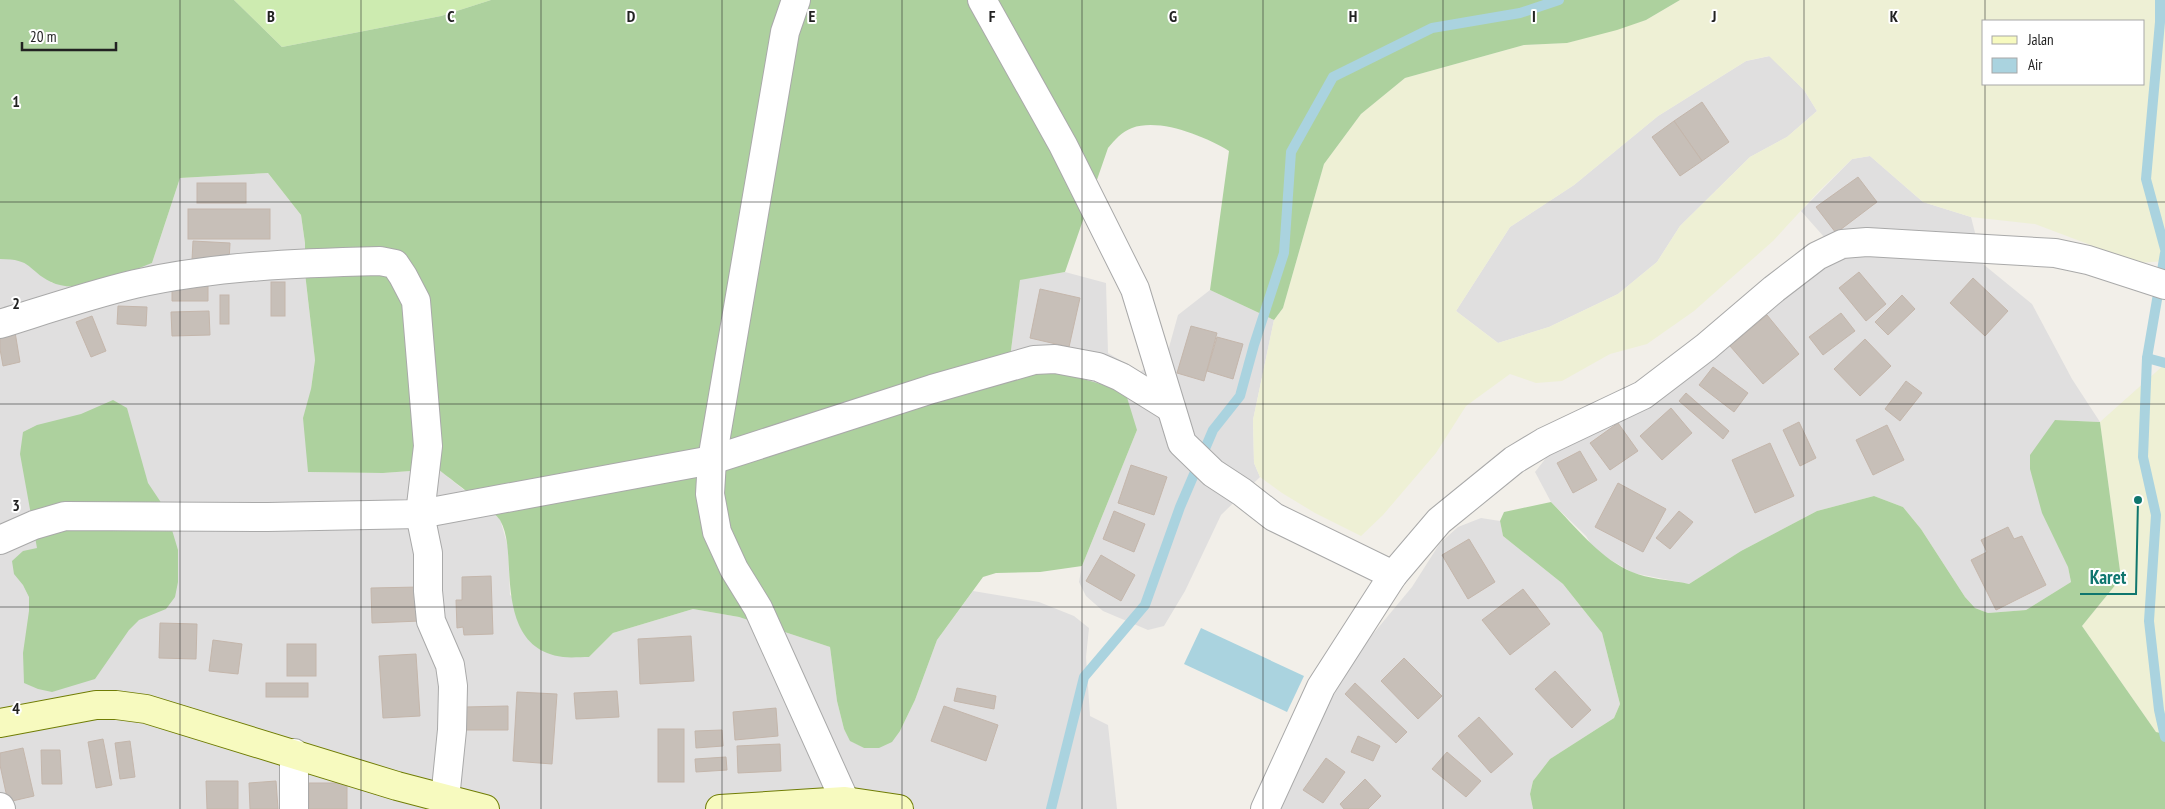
<svg xmlns="http://www.w3.org/2000/svg" width="2165" height="809" font-family="'PT Sans Narrow',sans-serif">
<style>
.residential{fill:#e0dfdf}
.farmland{fill:#eef0d5;fill-rule:evenodd}
.grass{fill:#cdebb0}
.forest{fill:#add19e}
.water{fill:#aad3df}
.lines{fill:none;stroke-linecap:round;stroke-linejoin:round}
.stream{stroke:#aad3df;stroke-width:10}
.building{fill:#c7bfb8;stroke:#c4b6ab}
.street-casing{stroke:#a9a9a9;stroke-width:30}
.secondary-casing{stroke:#707d05;stroke-width:30}
.street{stroke:#fff;stroke-width:28}
.secondary{stroke:#f7fabf;stroke-width:28}
.grid{fill:none;stroke:#222;stroke-width:1;stroke-opacity:0.55}
.grid-label{font-size:16px;text-anchor:middle;font-weight:bold;fill:#222;stroke:#fff;stroke-width:4;stroke-linejoin:round;paint-order:stroke}
.leader{fill:none;stroke:#0f766e;stroke-width:2}
.callout-dot{fill:#0f766e;stroke:#fff;stroke-width:2}
.callout-label{font-size:19px;text-anchor:middle;font-weight:bold;fill:#0f766e;stroke:#fff;stroke-width:4;stroke-linejoin:round;paint-order:stroke}
</style>
<rect width="100%" height="100%" fill="#f2efe9"/>
<g class="residential">
<polygon points="1770,56 1804,90 1817,111 1787,137 1750,157 1680,226 1657,262 1618,294 1549,327 1498,343 1456,311 1510,227 1574,185 1658,116 1746,61"/>
<polygon points="1870,156 1923,202 1971,217 1983,264 2032,304 2072,379 2100,422 2055,420 2068,567 2071,582 2026,610 1988,613 1975,608 1965,597 1921,529 1903,507 1874,496 1817,511 1741,551 1689,584 1633,573 1609,559 1594,549 1586,536 1551,502 1535,472 1553,449 1723,343 1841,256 1801,211 1852,159"/>
<polygon points="268,173 301,215 305,243 305,273 315,360 311,389 308,472 383,473 438,469 500,519 508,547 510,595 589,657 613,633 693,609 739,617 830,647 837,701 844,729 851,741 864,748 900,731 915,700 937,640 973,591 1039,602 1074,616 1089,628 1086,657 1090,716 1108,725 1117,809 0,809 0,259 16,259 29,264 52,283 152,263 180,178"/>
<polygon points="1065,272 1106,283 1108,353 1140,372 1168,351 1178,315 1210,290 1274,320 1253,420 1254,463 1260,477 1221,515 1185,591 1164,626 1148,630 1103,611 1086,596 1079,582 1082,566 1137,430 1051,370 1010,358 1020,279"/>
<polygon points="1481,518 1500,521 1503,536 1563,584 1602,633 1620,704 1614,718 1550,759 1533,781 1530,794 1533,809 1277,809 1307,740 1363,646 1412,587 1440,543 1458,527"/>
</g>
<g class="farmland">
<path d="M 1680,0 L 2165,0 L 2165,261 L 2138,263 L 2035,224 L 1971,217 L 1923,202 L 1870,156 L 1852,159 L 1820,190 L 1773,241 L 1694,311 L 1647,344 L 1610,354 L 1562,381 L 1536,383 L 1510,374 L 1466,406 L 1436,453 L 1383,515 L 1361,536 L 1315,513 L 1282,493 L 1260,477 L 1254,463 L 1253,420 L 1274,320 L 1283,308 L 1324,164 L 1361,114 L 1405,78 L 1524,45 L 1567,43 L 1646,20 ZM 1984,21 L 2144,21 L 2144,84 L 1984,84 ZM 1769,56 L 1804,90 L 1817,111 L 1787,137 L 1750,157 L 1680,226 L 1657,262 L 1618,294 L 1549,327 L 1498,343 L 1456,311 L 1510,227 L 1574,185 L 1658,116 L 1746,61 Z"/>
<polygon points="2165,364 2165,734 2156,732 2082,626 2121,578 2100,422"/>
</g>
<polygon class="grass" points="234,0 491,0 441,16 282,47"/>
<g class="forest">
<path d="M 0,0 L 234,0 L 282,47 L 441,16 L 491,0 L 1680,0 L 1646,20 L 1617,30 L 1567,43 L 1524,45 L 1405,78 L 1361,114 L 1324,164 L 1283,308 L 1274,320 L 1210,290 L 1229,151 C 1204,136 1160,118 1132,128 C 1121,132 1115,140 1108,148 L 1065,272 L 1020,280 L 1010,358 L 1125,391 L 1137,430 L 1082,566 L 1040,572 L 996,573 L 983,577 L 937,640 L 915,700 L 900,731 L 892,742 L 879,748 L 864,748 L 850,741 L 844,729 L 837,701 L 830,647 L 739,617 L 693,609 L 613,633 L 589,657 C 581,657 571,658 563,657 C 516,651 511,607 509,569 C 508,553 508,534 500,520 C 495,512 449,478 438,469 L 383,473 L 308,472 L 303,418 L 311,389 L 315,360 L 305,273 L 305,243 L 301,215 L 268,173 L 180,178 L 152,263 C 126,273 79,296 51,282 C 27,270 33,259 0,259 Z"/>
<polygon points="113,400 127,408 148,483 166,510 178,550 178,582 175,597 166,609 139,620 129,630 95,679 52,692 38,689 24,683 23,653 29,611 29,597 23,585 14,574 12,561 23,551 37,548 20,454 23,432 37,425 81,414"/>
<path d="M 2055,420 L 2100,422 L 2121,578 L 2082,626 L 2156,732 L 2165,734 L 2165,809 L 1533,809 L 1530,794 L 1533,781 L 1550,759 L 1614,718 L 1620,704 L 1602,633 L 1563,584 L 1503,536 L 1500,521 L 1504,512 L 1551,502 C 1576,527 1599,558 1632,572 C 1647,579 1672,580 1689,584 L 1741,551 L 1817,511 L 1874,496 L 1903,507 L 1921,529 L 1965,597 L 1975,608 L 1988,613 L 2026,610 L 2071,582 L 2068,567 L 2042,513 L 2030,469 L 2030,455 Z"/>
</g>
<polygon class="water" points="1201,628 1304,676 1287,712 1184,664"/>
<g class="lines">
<g class="stream">
<polyline points="2160,0 2160,22 2146,179 2165,249"/>
<polyline points="2165,253 2147,358 2143,457 2156,515 2149,621 2159,710 2165,737"/>
<polyline points="2147,358 2165,363"/>
<polyline points="1051,809 1084,677 1145,605 1180,507 1213,430 1240,396 1254,345 1284,253 1291,152 1333,77 1432,28 1520,13 1559,0"/>
</g>
</g>
<g class="building">
<polygon points="1702,102 1729,142 1702,161 1674,121"/>
<polygon points="1674,121 1702,161 1680,176 1652,137"/>
<polygon points="1858,177 1877,202 1836,233 1816,207"/>
<rect x="197" y="183" width="49" height="20"/>
<rect x="188" y="209" width="82" height="30"/>
<polygon points="193,241 230,243 229,262 192,260"/>
<polygon points="1859,272 1886,304 1866,321 1839,288"/>
<polygon points="1973,278 2008,311 1985,336 1950,303"/>
<rect x="271" y="282" width="14" height="34"/>
<polygon points="208,284 208,301 172,301 172,285"/>
<polygon points="1040,289 1080,298 1069,347 1030,338"/>
<rect x="220" y="295" width="9" height="29"/>
<polygon points="1902,295 1915,309 1888,335 1875,322"/>
<polygon points="118,306 147,307 146,326 117,324"/>
<polygon points="209,311 210,335 172,336 171,312"/>
<polygon points="1841,313 1855,331 1823,355 1809,337"/>
<polygon points="1767,315 1799,354 1763,384 1730,346"/>
<polygon points="92,316 106,351 91,357 76,322"/>
<polygon points="14,326 20,362 3,366 0,349 0,329"/>
<polygon points="1191,326 1217,333 1204,381 1177,373"/>
<polygon points="1217,337 1243,344 1233,379 1207,371"/>
<polygon points="1865,339 1891,366 1860,396 1834,369"/>
<polygon points="1713,367 1748,393 1734,412 1699,385"/>
<polygon points="1906,381 1922,393 1900,421 1885,409"/>
<polygon points="1686,393 1729,431 1723,439 1679,401"/>
<polygon points="1671,408 1692,433 1662,460 1640,436"/>
<polygon points="1799,422 1816,458 1800,466 1783,430"/>
<polygon points="1618,423 1638,451 1610,470 1590,443"/>
<polygon points="1887,425 1904,460 1873,475 1856,440"/>
<polygon points="1770,443 1794,496 1755,513 1732,460"/>
<polygon points="1580,451 1597,480 1573,493 1557,463"/>
<polygon points="1131,465 1167,477 1154,515 1118,503"/>
<polygon points="1618,483 1666,509 1643,552 1595,527"/>
<polygon points="1114,511 1145,524 1134,552 1103,539"/>
<polygon points="1679,511 1693,522 1670,549 1656,538"/>
<polygon points="2008,527 2014,539 2022,536 2046,585 1996,610 1971,560 1987,552 1981,540"/>
<polygon points="1469,539 1495,582 1468,599 1442,555"/>
<polygon points="1101,555 1135,575 1121,601 1086,581"/>
<polygon points="491,576 493,634 464,635 463,627 457,628 456,600 462,600 462,577"/>
<polygon points="419,587 420,621 372,623 371,588"/>
<polygon points="1523,589 1550,624 1510,655 1482,620"/>
<polygon points="160,623 197,624 196,659 159,658"/>
<polygon points="691,636 694,681 640,684 638,639"/>
<polygon points="213,640 242,644 238,674 209,671"/>
<rect x="287" y="644" width="29" height="32"/>
<polygon points="416,654 420,716 383,718 379,656"/>
<polygon points="1404,658 1442,696 1418,719 1381,681"/>
<polygon points="1555,671 1591,710 1572,728 1535,689"/>
<rect x="266" y="683" width="42" height="14"/>
<polygon points="1355,683 1407,732 1396,743 1345,694"/>
<polygon points="957,688 996,696 994,709 954,701"/>
<polygon points="617,691 619,717 576,719 574,693"/>
<polygon points="517,692 557,694 552,764 513,761"/>
<polygon points="508,706 508,730 466,730 465,707"/>
<polygon points="944,706 998,725 986,761 931,741"/>
<polygon points="776,708 778,736 735,740 733,712"/>
<polygon points="1479,717 1513,754 1491,773 1458,736"/>
<rect x="658" y="729" width="26" height="53"/>
<polygon points="722,730 723,746 696,748 695,731"/>
<polygon points="1358,736 1380,746 1373,761 1351,752"/>
<polygon points="103,739 112,785 96,788 88,742"/>
<polygon points="130,741 135,777 120,779 115,743"/>
<polygon points="780,744 781,771 738,773 737,746"/>
<polygon points="23,748 34,796 8,802 0,765 0,753"/>
<polygon points="41,750 60,750 62,784 42,784"/>
<polygon points="1447,752 1481,781 1466,797 1432,769"/>
<polygon points="726,757 727,770 696,772 695,759"/>
<polygon points="1326,758 1345,772 1323,803 1303,790"/>
<polygon points="1365,779 1381,796 1368,809 1344,809 1340,804"/>
<polygon points="206,781 238,781 238,809 207,809"/>
<polygon points="276,781 278,809 250,809 249,783"/>
<rect x="309" y="783" width="38" height="26"/>
</g>
<g class="lines">
<g class="street-casing">
<g id="street">
<polyline points="796,0 785,32 712,460 710,494 717,532 734,569 758,608 845,801"/>
<polyline points="982,0 1063,145 1135,289 1182,443 1213,473 1242,492 1274,517 1393,575"/>
<path d="M 0,324 C 45,310 89,295 135,284 C 215,266 298,263 380,261 L 395,264 L 403,276 L 416,301 L 428,446 L 420,514 L 268,517 L 65,516 L 34,525 L 0,540"/>
<polyline points="445,799 452,730 453,686 450,665 431,621 428,591 428,553 420,514 712,460 932,389 1034,360 1055,359 1098,367 1121,377 1171,408"/>
<polyline points="0,807 1,809"/>
<polyline points="294,809 294,753"/>
<polyline points="1265,809 1321,687 1393,575 1439,521 1514,460 1544,442 1643,395 1706,347 1774,289 1817,256 1842,244 1867,242 2055,253 2088,260 2165,285"/>
</g>
</g>
<g class="secondary-casing">
<g id="secondary">
<polyline points="0,723 96,705 116,705 146,709 397,786 485,809"/>
<polyline points="720,809 845,801 899,809"/>
</g>
</g>
<use href="#street" class="street"/>
<use href="#secondary" class="secondary"/>
</g>
<path class="grid" d="M 180,0 L 180,809M 361,0 L 361,809M 541,0 L 541,809M 722,0 L 722,809M 902,0 L 902,809M 1082,0 L 1082,809M 1263,0 L 1263,809M 1443,0 L 1443,809M 1624,0 L 1624,809M 1804,0 L 1804,809M 1985,0 L 1985,21M 1985,84 L 1985,809M 0,202 L 2165,202M 0,404 L 2165,404M 0,607 L 2165,607"/>
<g class="grid-label">
<text x="271" y="22">B</text>
<text x="451" y="22">C</text>
<text x="631" y="22">D</text>
<text x="812" y="22">E</text>
<text x="992" y="22">F</text>
<text x="1173" y="22">G</text>
<text x="1353" y="22">H</text>
<text x="1534" y="22">I</text>
<text x="1714" y="22">J</text>
<text x="1894" y="22">K</text>
<text x="16" y="107">1</text>
<text x="16" y="309">2</text>
<text x="16" y="511">3</text>
<text x="16" y="714">4</text>
</g>
<path class="leader" d="M2138 500L2136 594H2080"/>
<circle class="callout-dot" cx="2138" cy="500" r="5"/>
<g class="callout-label">
<text x="2108" y="584">Karet</text>
</g>
<rect x="1982" y="20" width="162" height="65" fill="#ffffff" stroke="#a7a7a7"/>
<rect x="1992" y="36" width="25" height="8" fill="#f7fabf" stroke="#a7a7a7"/>
<text x="2028" y="45" font-size="15" fill="#222222">Jalan</text>
<rect x="1992" y="58" width="25" height="15" fill="#aad3df" stroke="#a7a7a7"/>
<text x="2028" y="70" font-size="15" fill="#222222">Air</text>
<path d="M22 42v8h94v-8" fill="none" stroke="#222222" stroke-width="2.5"/>
<text x="30" y="42" font-size="15" fill="#222222" stroke="#ffffff" stroke-width="4" paint-order="stroke">20 m</text>
</svg>
